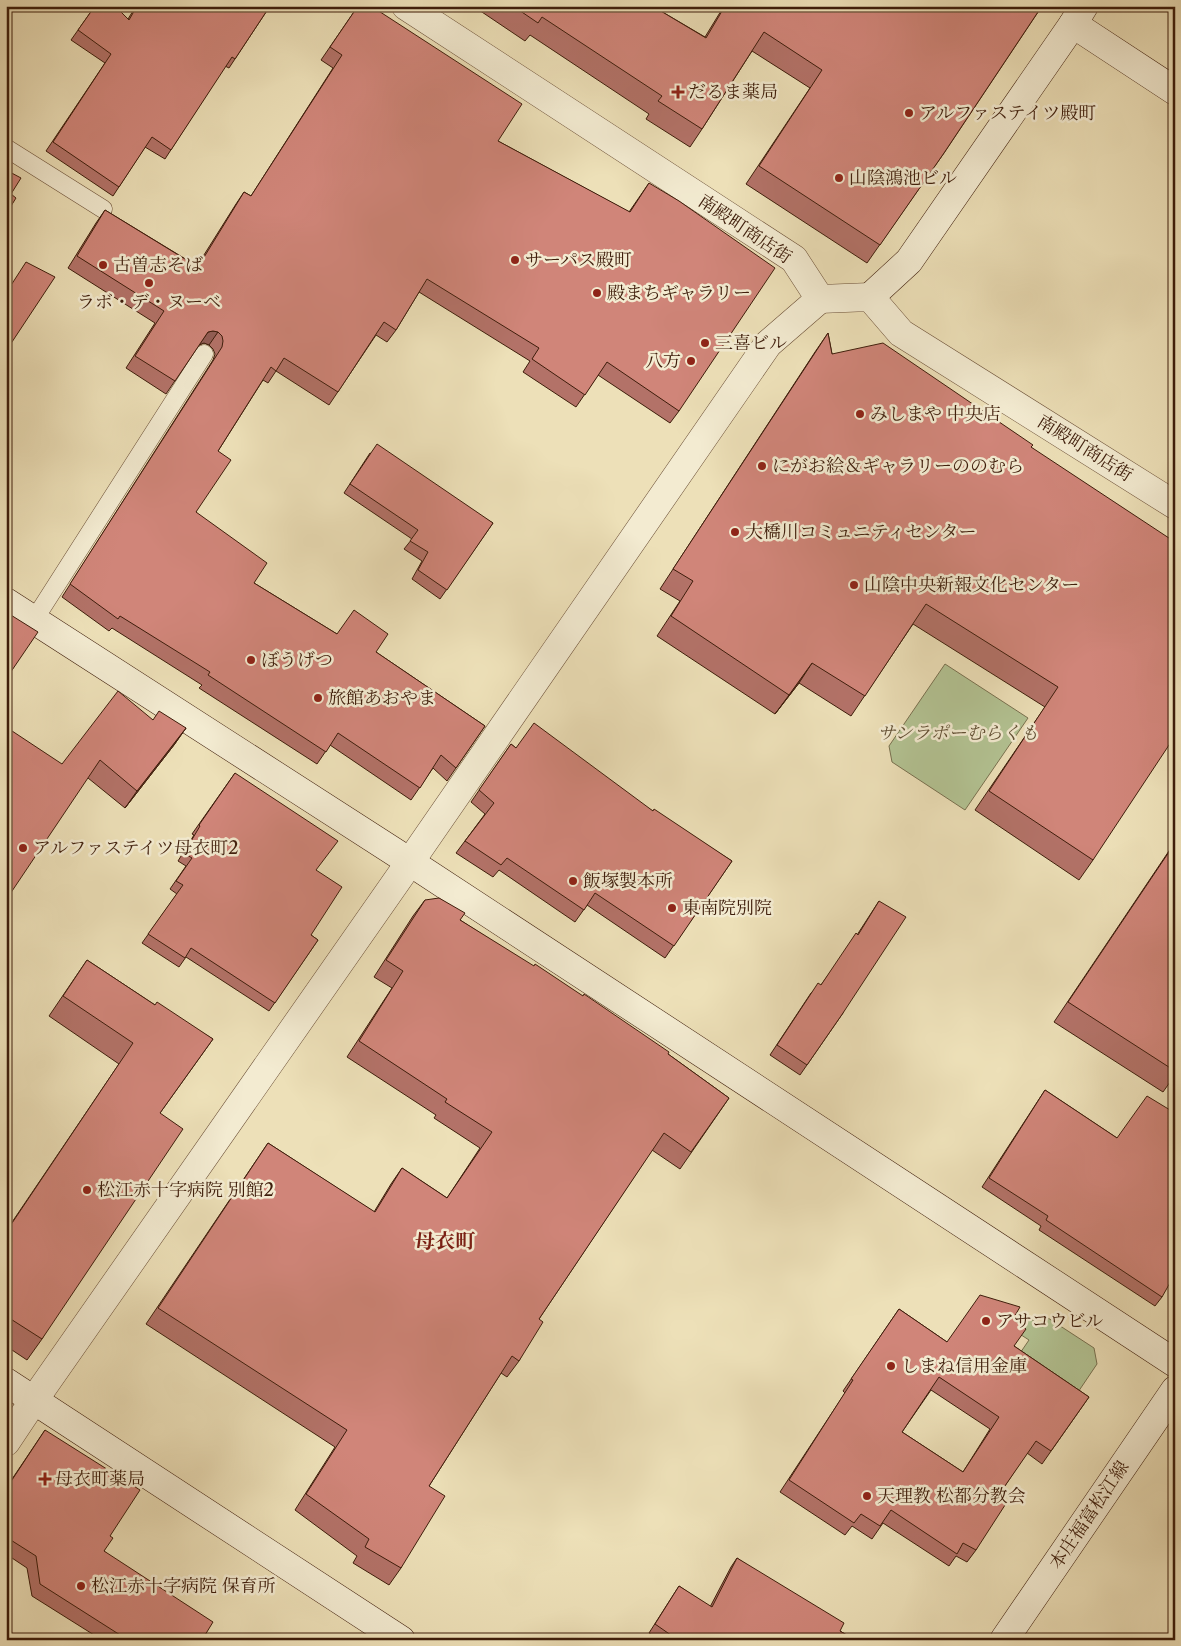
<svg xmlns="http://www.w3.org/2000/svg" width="1181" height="1646" font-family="'Libre Caslon Text','Noto Serif JP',serif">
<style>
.green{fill:#b3c393;stroke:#78704f}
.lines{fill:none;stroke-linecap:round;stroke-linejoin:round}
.lane-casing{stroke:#6a4e36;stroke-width:19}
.street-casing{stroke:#6a4e36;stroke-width:29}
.secondary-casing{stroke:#3e1d0b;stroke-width:29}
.lane{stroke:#f3ebd1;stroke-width:18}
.street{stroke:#f3ebd1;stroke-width:28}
.secondary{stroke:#f3ebd1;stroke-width:28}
.wall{fill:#b37268;stroke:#3e1d0b;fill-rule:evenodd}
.shaded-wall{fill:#925d55;stroke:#3e1d0b}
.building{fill:#d08579;stroke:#3e1d0b;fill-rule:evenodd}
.poi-dot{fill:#8f2418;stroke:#f3ebd1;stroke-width:2}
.labels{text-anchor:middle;stroke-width:5;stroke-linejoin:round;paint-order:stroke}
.poi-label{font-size:18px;fill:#3e1d0b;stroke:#f3ebd1;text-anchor:start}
.street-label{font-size:18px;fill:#3e1d0b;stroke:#f3ebd1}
.park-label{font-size:18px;font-style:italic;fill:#614f34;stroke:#f3ebd1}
.quarter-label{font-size:20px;font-weight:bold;fill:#7a1f14;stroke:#f3ebd1}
</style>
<rect width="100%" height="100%" fill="#ede0b8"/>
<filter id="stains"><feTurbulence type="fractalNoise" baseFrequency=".004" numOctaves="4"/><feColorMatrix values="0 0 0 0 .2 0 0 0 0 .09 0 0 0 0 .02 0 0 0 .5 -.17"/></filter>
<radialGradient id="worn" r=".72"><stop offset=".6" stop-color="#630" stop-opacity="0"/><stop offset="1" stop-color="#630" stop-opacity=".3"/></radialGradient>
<g class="green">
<polygon points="945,664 1028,718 965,810 892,762 889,746"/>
<polygon points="1022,1313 1043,1327 1048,1318 1094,1348 1097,1364 1072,1401 1014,1362 1029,1340 1012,1329"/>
</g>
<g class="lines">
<g class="lane-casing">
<g id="lane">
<polyline points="6,148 103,209"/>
<polyline points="34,620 204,354"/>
</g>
</g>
<g class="street-casing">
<g id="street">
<polyline points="406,6 794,259 820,299 870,297 901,333 1175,505"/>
<polyline points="6,1442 34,1400 410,862 768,344 820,299"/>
</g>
</g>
<g class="secondary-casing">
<g id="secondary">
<polyline points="1084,6 1073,24 1175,91"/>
<polyline points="870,297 909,261 1073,24"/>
<polyline points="6,602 410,862 1175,1363"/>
<polyline points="6,1382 401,1640"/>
<polyline points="1004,1640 1175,1390"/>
</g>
</g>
<use href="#lane" class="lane"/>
<use href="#street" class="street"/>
<use href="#secondary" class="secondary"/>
</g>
<g class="wall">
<polygon points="95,6 128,19 136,6 270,6 229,68 225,66 165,159 145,147 113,196 46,151 105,63 71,40"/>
<polygon points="358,6 498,141 629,212 649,183 679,411 670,423 598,375 576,407 523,372 530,361 419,292 396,330 387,342 376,335 329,405 276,371 268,383 263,380 218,451 196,512 254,583 337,634 376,652 485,726 447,781 433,768 411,800 330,745 317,764 199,688 202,685 112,628 109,631 62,597 213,360 215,354 213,349 209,345 204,343 199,345 166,394 126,368 155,323 68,268 96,223 105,210 197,266 236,204 244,192 251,196 333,68 321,60"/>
<polygon points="473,6 655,6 654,7 705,37 724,6 744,6 749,10 751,6 1042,6 944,153 867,263 746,184 810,88 752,51 702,129 690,147 646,119 649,114 530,35 525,41"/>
<polygon points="828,333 832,354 1031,447 1093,860 1079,880 975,810 1045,707 913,624 851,716 799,683 775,714 657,636 680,601 660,589 815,352"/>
<polygon points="370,453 493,523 440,599 412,579 422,561 404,549 412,539 344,493"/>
<polygon points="153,720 186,728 174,745 125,808 88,778 62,764"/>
<polygon points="511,744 516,748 653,811 732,861 665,958 587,905 575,922 499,870 493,877 456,853 485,814 471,802"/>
<polygon points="235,773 316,870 311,935 318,940 269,1011 186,957 179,967 142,943 177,894 170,889 186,866 178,861 194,835 192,834"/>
<polygon points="1175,842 1175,1075 1163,1092 1054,1022"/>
<polygon points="425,900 460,920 668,1054 729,1098 680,1169 652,1150 539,1319 519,1361 507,1377 501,1373 429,1486 401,1568 389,1585 353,1563 357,1556 295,1510 335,1447 146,1324 268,1143 374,1212 391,1184 402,1168 447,1198 480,1148 434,1118 436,1115 347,1057 392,988 374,977 413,916"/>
<polygon points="879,901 843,1013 800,1075 770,1055 811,993 821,985 857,935"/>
<polygon points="87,960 155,1005 213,1039 160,1113 42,1339 27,1360 6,1346 6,1231 119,1064 49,1016"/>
<polygon points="1045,1090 1117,1138 1162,1297 1155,1306 1039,1230 1041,1226 982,1187"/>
<path d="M 899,1309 L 947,1342 L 1013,1319 L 1014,1346 L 1089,1397 L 1042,1464 L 1027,1453 L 998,1496 L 976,1550 L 967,1562 L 956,1556 L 949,1566 L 883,1523 L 872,1539 L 852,1526 L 845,1535 L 780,1492 L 845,1393 L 843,1391 ZM 931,1390 L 990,1429 L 963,1472 L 902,1432 Z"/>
<polygon points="45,1430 110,1536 104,1551 202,1640 102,1640 32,1596 27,1568 6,1554 6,1488"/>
<polygon points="737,1558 840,1631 855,1640 660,1640 649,1633 679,1586 710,1607 731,1567"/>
</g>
<g class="shaded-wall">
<polygon points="213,331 218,332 209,345 204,343 199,345 208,332"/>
<polygon points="812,663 799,683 775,714 789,695"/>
<polygon points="186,728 174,745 125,808 137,791"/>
</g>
<g class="building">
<polygon points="95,6 115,6 129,20 137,6 270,6 235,59 232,57 171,150 152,137 119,187 53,142 111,54 78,30"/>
<polygon points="358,6 371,6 522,104 498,141 630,212 649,183 679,201 775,268 679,411 607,362 585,395 532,359 539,348 427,279 396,330 384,322 338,392 284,358 276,371 271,367 218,451 231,460 196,512 267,563 254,583 337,634 354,610 388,634 376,652 485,726 456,768 441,755 420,788 338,733 326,752 208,675 210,672 120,616 118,619 70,584 222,347 223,341 222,336 218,332 213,331 208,332 175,381 135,356 164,311 77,256 105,210 198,267 244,192 251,196 342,55 330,47"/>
<polygon points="513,6 655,6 654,7 706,38 725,6 744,6 750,10 752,6 1042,6 944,153 880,245 759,166 822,70 764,32 702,129 658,101 662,96 542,17 538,23"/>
<polygon points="6,170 21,178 11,194 16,198 6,214"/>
<polygon points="26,262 55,277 6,351 6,293"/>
<polygon points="828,333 832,354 883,343 1033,445 1031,447 1175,542 1175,736 1093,860 989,791 1058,687 926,604 865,696 812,663 789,695 671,616 693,581 673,569"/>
<polygon points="377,444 493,523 447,590 418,570 428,552 410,541 418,530 350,484"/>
<polygon points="6,612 38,632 6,679"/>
<polygon points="118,691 153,720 159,711 186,728 137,791 100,760 6,900 6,727 62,764"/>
<polygon points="534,723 653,811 654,809 732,861 674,946 595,893 584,910 507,858 501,865 465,841 494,803 479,790 511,744 516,748"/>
<polygon points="235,773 338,841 316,870 342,887 311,935 318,940 275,1003 191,948 185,958 148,934 183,885 176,881 192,858 184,853 200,826 199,825"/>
<polygon points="1175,843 1175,1071 1068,1002"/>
<polygon points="439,898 465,913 460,920 534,966 535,964 583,996 584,994 669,1052 668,1054 729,1098 691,1152 664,1133 539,1319 543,1322 519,1361 512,1356 429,1486 445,1496 401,1568 365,1547 369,1539 306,1494 347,1430 158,1308 268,1143 375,1212 402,1168 447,1198 492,1132 445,1102 447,1099 359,1041 403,971 386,960 425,900"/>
<polygon points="879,901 906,917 843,1013 807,1065 777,1045 818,983 821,985 856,933 858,935"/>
<polygon points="87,960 155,1005 157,1002 213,1039 160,1113 183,1129 42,1339 6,1316 6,1232 133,1043 63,996"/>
<polygon points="1045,1090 1117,1138 1147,1096 1175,1113 1175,1274 1162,1297 1046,1220 1048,1216 989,1178"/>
<path d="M 980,1295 L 1020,1307 L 1013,1319 L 1026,1329 L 1014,1346 L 1089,1397 L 1051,1451 L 1036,1441 L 998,1496 L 1007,1502 L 976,1550 L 963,1543 L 957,1554 L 891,1510 L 880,1526 L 861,1514 L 854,1523 L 789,1480 L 853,1380 L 851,1379 L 899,1309 L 947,1342 ZM 939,1377 L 999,1417 L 963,1472 L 902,1432 Z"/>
<polygon points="45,1430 140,1490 110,1536 113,1538 104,1551 213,1622 202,1640 128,1640 40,1584 36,1556 6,1537 6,1489"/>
<polygon points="737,1558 844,1623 840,1631 855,1640 678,1640 655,1624 679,1586 712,1607"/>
</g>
<g class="poi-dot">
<path d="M675.5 84.5h5v5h5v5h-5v5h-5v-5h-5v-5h5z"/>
<circle cx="909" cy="113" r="5"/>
<circle cx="839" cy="178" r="5"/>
<circle cx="515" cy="260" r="5"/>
<circle cx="103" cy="265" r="5"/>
<circle cx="149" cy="283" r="5"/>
<circle cx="597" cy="293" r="5"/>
<circle cx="705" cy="343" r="5"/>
<circle cx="691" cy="361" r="5"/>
<circle cx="860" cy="414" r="5"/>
<circle cx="762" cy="466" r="5"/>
<circle cx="735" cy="532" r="5"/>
<circle cx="854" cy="585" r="5"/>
<circle cx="251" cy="660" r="5"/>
<circle cx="318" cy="698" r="5"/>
<circle cx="23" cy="848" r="5"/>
<circle cx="573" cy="881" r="5"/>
<circle cx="672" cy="908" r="5"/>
<circle cx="87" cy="1190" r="5"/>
<circle cx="986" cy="1321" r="5"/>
<circle cx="891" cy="1366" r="5"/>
<path d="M42.5 1471.5h5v5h5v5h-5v5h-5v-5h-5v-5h5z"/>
<circle cx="867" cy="1496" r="5"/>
<circle cx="81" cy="1586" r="5"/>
</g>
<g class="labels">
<g class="poi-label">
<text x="688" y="98">だるま薬局</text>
<text x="919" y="119">アルファステイツ殿町</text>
<text x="849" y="184">山陰鴻池ビル</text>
<text x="525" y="266">サーパス殿町</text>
<text x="113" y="271">古曽志そば</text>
<text x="607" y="299">殿まちギャラリー</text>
<text x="149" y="308" text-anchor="middle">ラボ・デ・ヌーベ</text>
<text x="715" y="349">三喜ビル</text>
<text x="681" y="367" text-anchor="end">八方</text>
<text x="870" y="420">みしまや 中央店</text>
<text x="772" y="472">にがお絵＆ギャラリーののむら</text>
<text x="745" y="538">大橋川コミュニティセンター</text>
<text x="864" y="591">山陰中央新報文化センター</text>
<text x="261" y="666">ぼうげつ</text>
<text x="328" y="704">旅館あおやま</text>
<text x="33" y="854">アルファステイツ母衣町2</text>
<text x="583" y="887">飯塚製本所</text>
<text x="682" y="914">東南院別院</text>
<text x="97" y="1196">松江赤十字病院 別館2</text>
<text x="996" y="1327">アサコウビル</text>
<text x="901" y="1372">しまね信用金庫</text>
<text x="55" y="1485">母衣町薬局</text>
<text x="877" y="1502">天理教 松都分教会</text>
<text x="91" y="1592">松江赤十字病院 保育所</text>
</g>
<g class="street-label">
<text transform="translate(745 229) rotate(34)" y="6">南殿町商店街</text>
<text transform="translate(1085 448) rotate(32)" y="6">南殿町商店街</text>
<text transform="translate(1089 1515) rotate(-56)" y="6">本庄福富松江線</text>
</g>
<g class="park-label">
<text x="958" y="739">サンラポーむらくも</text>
</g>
<g class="quarter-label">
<text x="445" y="1248">母衣町</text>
</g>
</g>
<rect width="1181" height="1646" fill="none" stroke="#ede0b8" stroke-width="25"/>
<rect x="8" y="8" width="1166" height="1631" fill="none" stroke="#3e1d0b" stroke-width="2.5"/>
<rect x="12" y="12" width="1156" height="1621" fill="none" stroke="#3e1d0b"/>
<rect width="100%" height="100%" filter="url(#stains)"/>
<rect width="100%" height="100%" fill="url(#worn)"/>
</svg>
